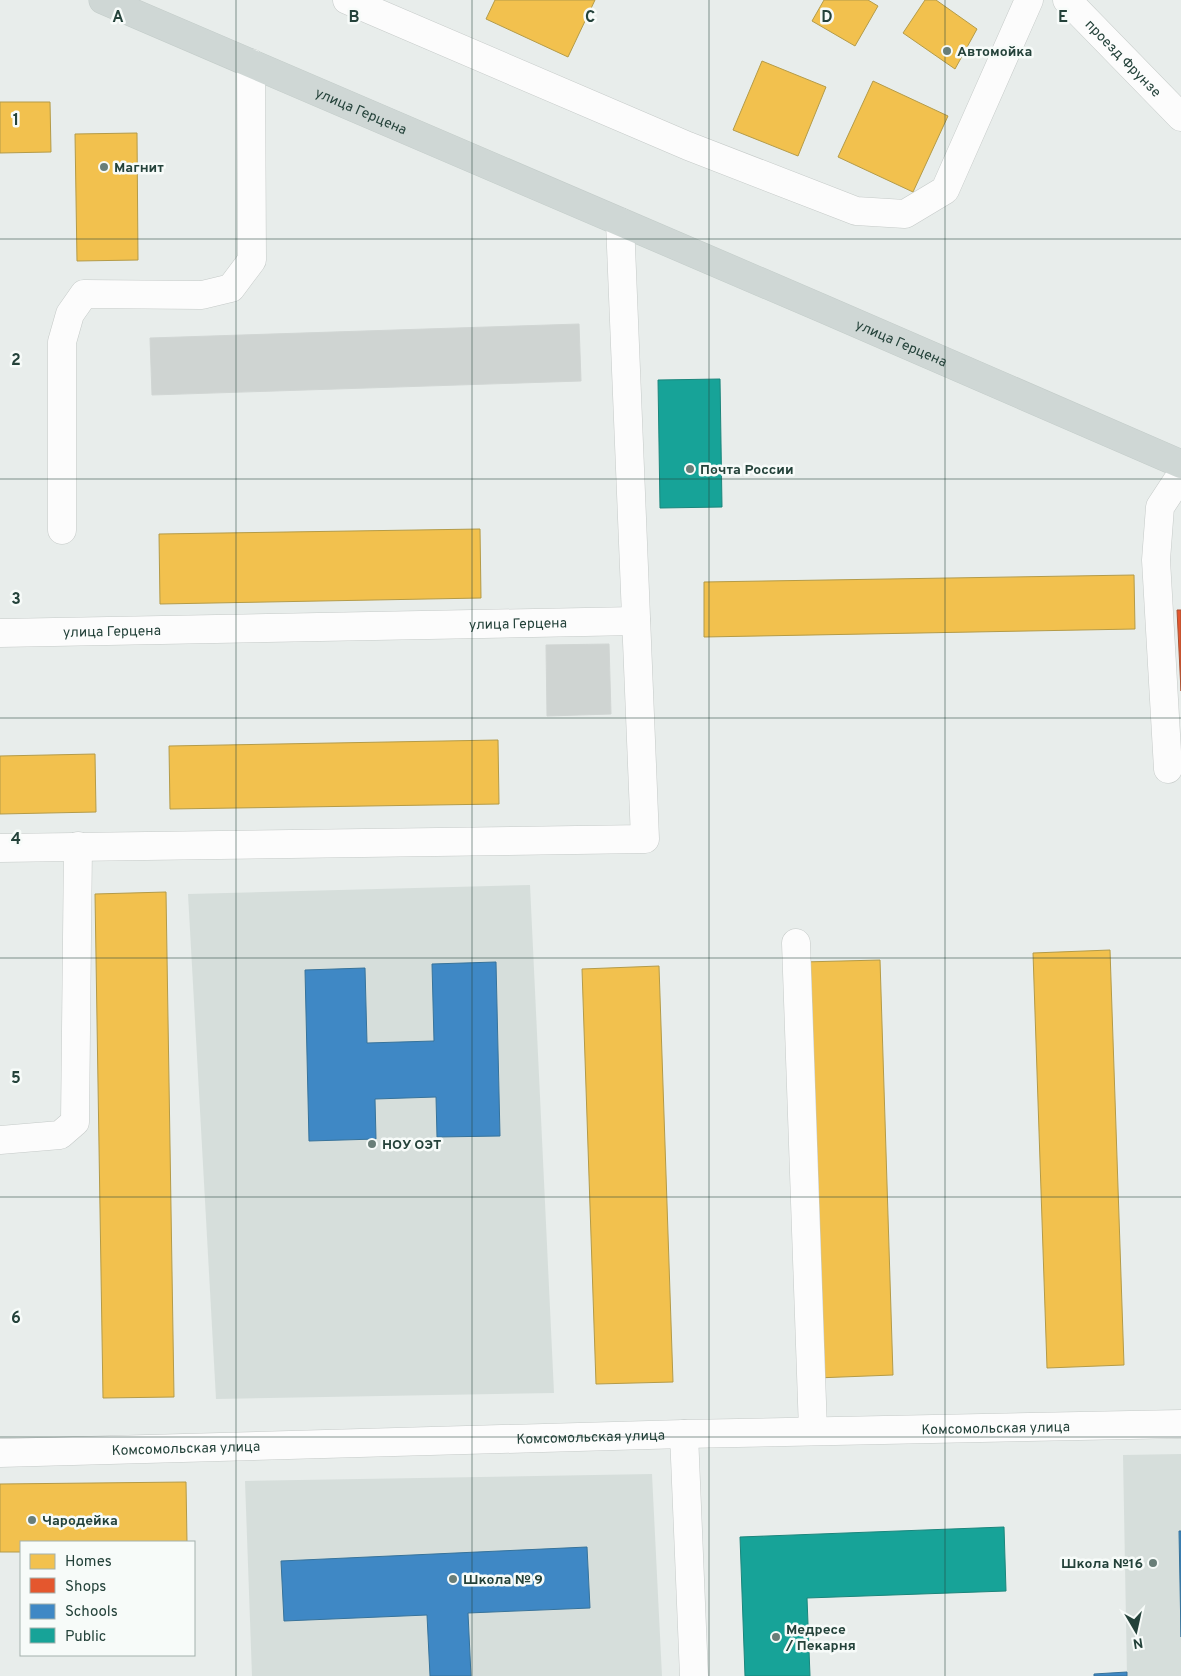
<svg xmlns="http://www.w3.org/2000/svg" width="1181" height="1676" font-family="Overpass,sans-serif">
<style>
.built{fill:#d6dedb}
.homes{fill:#f2c14e;stroke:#b49b48}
.shops{fill:#e4572e;stroke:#aa5132}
.schools{fill:#3f88c5;stroke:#37739b}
.public{fill:#17a398;stroke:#1b867c}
.building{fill:#cfd4d2;stroke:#d1d6d4}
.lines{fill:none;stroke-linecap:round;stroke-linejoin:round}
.minor-casing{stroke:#c5cac8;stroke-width:29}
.major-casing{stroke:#c3ccc9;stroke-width:29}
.minor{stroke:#fcfcfc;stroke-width:28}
.major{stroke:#cfd7d5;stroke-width:28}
.grid{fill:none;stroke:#24423a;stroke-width:1;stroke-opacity:0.55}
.poi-dot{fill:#697e78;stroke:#f7fbf9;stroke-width:2}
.labels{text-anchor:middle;stroke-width:5;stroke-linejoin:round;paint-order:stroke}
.poi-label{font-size:14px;font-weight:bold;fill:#24423a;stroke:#f7fbf9;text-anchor:start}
.street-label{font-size:14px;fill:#24423a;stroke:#f7fbf9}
.grid-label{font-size:16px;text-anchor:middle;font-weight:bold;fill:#24423a;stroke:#f7fbf9;stroke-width:5;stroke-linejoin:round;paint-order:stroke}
</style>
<rect width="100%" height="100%" fill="#e8edeb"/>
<g class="built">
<polygon points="530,885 554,1393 216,1399 188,894"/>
<polygon points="1181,1454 1181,1676 1127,1676 1123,1455"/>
<polygon points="652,1474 662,1676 252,1676 245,1481"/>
</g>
<g class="homes">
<polygon points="495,0 595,0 568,57 486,19"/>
<polygon points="824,0 868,0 878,6 855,46 812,21"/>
<polygon points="925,0 936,0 977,29 955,69 903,33"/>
<polygon points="762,61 826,87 798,156 733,130"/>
<polygon points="873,81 948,116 913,192 838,157"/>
<polygon points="0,102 50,102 51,152 0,153"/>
<polygon points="137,133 138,260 77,261 75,134"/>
<polygon points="480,529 481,598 160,604 159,534"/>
<polygon points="1134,575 1135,629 704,637 704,582"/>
<polygon points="498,740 499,804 170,809 169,746"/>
<polygon points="95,754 96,812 0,814 0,756"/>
<polygon points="166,892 174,1397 103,1398 95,894"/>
<polygon points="1110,950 1124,1365 1047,1368 1033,953"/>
<polygon points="880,960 893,1375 816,1378 803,962"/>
<polygon points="659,966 673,1382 596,1384 582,969"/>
<polygon points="186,1482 187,1542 21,1542 21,1552 0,1552 0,1484"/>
</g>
<polygon class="shops" points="1177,610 1181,610 1181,691 1180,671"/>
<g class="schools">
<polygon points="496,962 500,1136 437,1137 436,1097 375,1099 376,1139 309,1141 305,970 365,968 367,1043 434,1041 432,964"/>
<polygon points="1179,1531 1181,1531 1181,1637"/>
<polygon points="587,1547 590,1608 468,1613 471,1676 430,1676 427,1615 284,1621 281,1561"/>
<polygon points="1127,1672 1127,1676 1094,1676 1094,1674"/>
</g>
<g class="public">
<polygon points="720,379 722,507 660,508 658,380"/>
<polygon points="1004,1527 1006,1591 807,1598 810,1676 745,1676 740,1537"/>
</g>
<g class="building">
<polygon points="579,324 581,381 152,395 150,338"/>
<polygon points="609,644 611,714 547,716 546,645"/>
</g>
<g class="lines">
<g class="minor-casing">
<g id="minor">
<polyline points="347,0 688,146 856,211 905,214 945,190 1029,0"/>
<path id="s1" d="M 1067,0 L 1181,117"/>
<polyline points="62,530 62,342 70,314 84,294 202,295 231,288 252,260 251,63"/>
<path id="s2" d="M 0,633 L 636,621"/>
<polyline points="1168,769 1156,560 1160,507 1181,475"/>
<polyline points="0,848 645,839 620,222"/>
<polyline points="796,943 813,1431"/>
<polyline points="0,1140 60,1135 75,1122 78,846"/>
<polyline points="684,1434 694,1676"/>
<path id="s3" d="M 0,1453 L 684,1434 L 1181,1424"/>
</g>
</g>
<g class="major-casing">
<g id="major">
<path id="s4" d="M 103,0 L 826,310 L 1181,464"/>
</g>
</g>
<use href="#minor" class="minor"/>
<use href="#major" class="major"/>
</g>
<path class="grid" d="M 236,0 L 236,1676M 472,0 L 472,1676M 709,0 L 709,1676M 945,0 L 945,1676M 0,239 L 1181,239M 0,479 L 1181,479M 0,718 L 1181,718M 0,958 L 1181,958M 0,1197 L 1181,1197M 0,1437 L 1181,1437"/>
<g class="poi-dot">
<circle cx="947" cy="51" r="5"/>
<circle cx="104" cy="167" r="5"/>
<circle cx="690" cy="469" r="5"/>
<circle cx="372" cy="1144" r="5"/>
<circle cx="32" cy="1520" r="5"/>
<circle cx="1153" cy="1563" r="5"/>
<circle cx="453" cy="1579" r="5"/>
<circle cx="776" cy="1637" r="5"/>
</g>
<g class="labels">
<g class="poi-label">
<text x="957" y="56">Автомойка</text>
<text x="114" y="172">Магнит</text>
<text x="700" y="474">Почта России</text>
<text x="382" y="1149">НОУ ОЭТ</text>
<text x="42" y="1525">Чародейка</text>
<text x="1143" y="1568" text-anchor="end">Школа №16</text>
<text x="463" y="1584">Школа № 9</text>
<text x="786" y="1634">Медресе<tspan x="786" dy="16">/ Пекарня</tspan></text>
</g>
<g class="street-label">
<text dy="5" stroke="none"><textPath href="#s1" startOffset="81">проезд Фрунзе</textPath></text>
<text dy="5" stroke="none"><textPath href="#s4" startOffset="281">улица Герцена</textPath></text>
<text dy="5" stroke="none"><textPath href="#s4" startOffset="869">улица Герцена</textPath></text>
<text dy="5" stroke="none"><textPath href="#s2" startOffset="518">улица Герцена</textPath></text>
<text dy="5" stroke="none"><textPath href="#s2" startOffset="112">улица Герцена</textPath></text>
<text dy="5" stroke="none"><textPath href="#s3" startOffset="996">Комсомольская улица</textPath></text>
<text dy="5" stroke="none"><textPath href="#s3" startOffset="591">Комсомольская улица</textPath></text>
<text dy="5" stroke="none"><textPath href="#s3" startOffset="186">Комсомольская улица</textPath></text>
</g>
</g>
<g class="grid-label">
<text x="118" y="22">A</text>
<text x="354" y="22">B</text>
<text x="590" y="22">C</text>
<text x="827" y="22">D</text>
<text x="1063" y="22">E</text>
<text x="16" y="125">1</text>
<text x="16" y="365">2</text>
<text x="16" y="604">3</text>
<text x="16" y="844">4</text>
<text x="16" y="1083">5</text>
<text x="16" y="1323">6</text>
</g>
<rect x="20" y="1541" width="175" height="115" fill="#f7fbf9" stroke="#a3b1ad"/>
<rect x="30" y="1554" width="25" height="15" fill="#f2c14e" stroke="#a3b1ad"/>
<text x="65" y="1566" font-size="15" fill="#24423a">Homes</text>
<rect x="30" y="1578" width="25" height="15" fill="#e4572e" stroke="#a3b1ad"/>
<text x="65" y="1591" font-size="15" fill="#24423a">Shops</text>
<rect x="30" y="1604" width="25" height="15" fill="#3f88c5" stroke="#a3b1ad"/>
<text x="65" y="1616" font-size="15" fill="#24423a">Schools</text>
<rect x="30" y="1628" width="25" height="15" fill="#17a398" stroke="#a3b1ad"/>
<text x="65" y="1641" font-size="15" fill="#24423a">Public</text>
<g transform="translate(1136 1631) rotate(171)" stroke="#f7fbf9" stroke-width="4" paint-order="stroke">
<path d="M0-4L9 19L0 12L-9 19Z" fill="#24423a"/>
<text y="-8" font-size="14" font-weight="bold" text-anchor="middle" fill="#24423a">N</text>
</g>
</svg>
